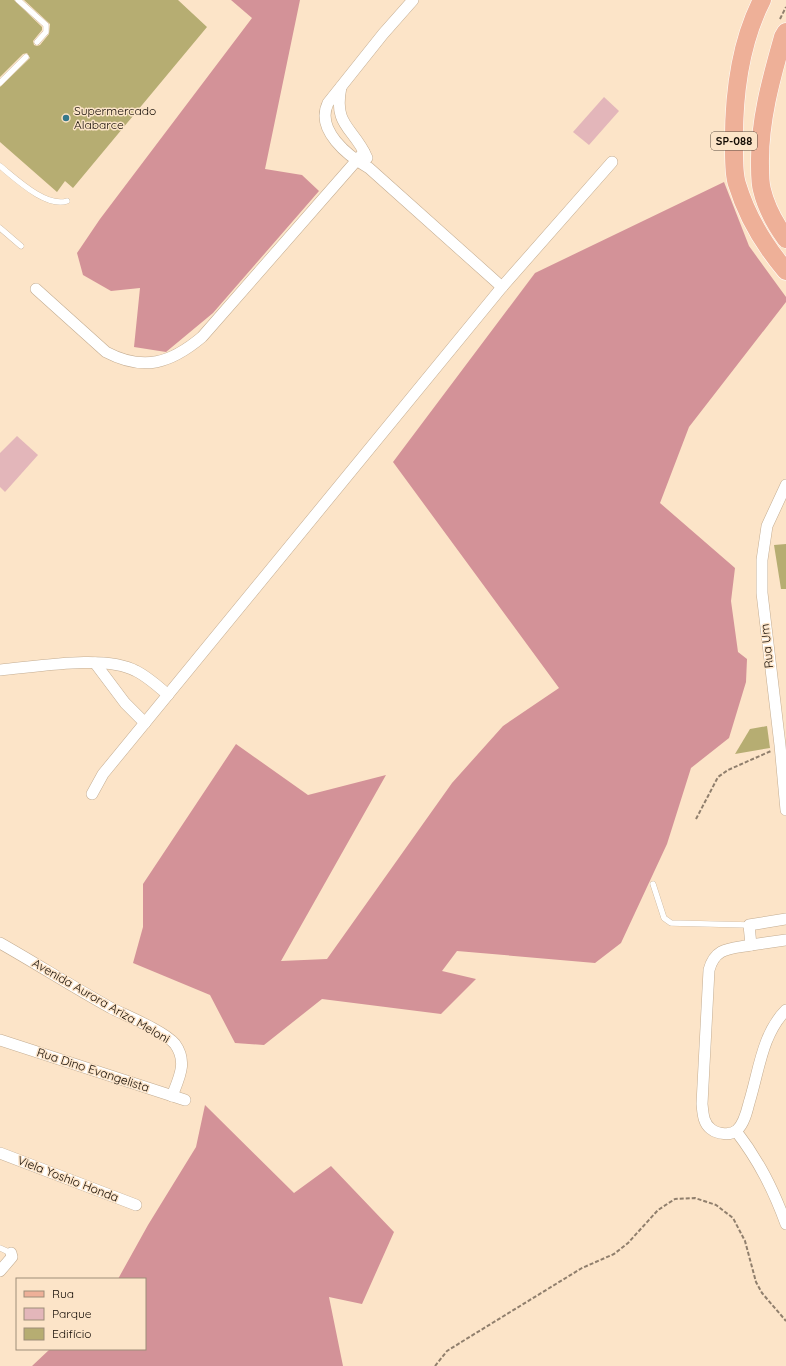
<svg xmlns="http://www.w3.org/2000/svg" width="786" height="1366" font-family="Quicksand,sans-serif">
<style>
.green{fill:#e3b6ba}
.forest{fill:#d39298}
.building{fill:#b6ad72}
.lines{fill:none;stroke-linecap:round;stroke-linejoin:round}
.lane-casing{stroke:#c3ac91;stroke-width:6}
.street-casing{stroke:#c3ac91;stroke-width:12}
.primary-casing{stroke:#fff;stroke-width:19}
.path{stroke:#907f6d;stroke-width:2;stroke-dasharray:4 2;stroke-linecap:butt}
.lane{stroke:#fff;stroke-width:5.5}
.street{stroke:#fff;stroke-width:11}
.primary{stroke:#eeb098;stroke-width:18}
.poi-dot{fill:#36788a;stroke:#fce4c8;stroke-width:1.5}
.labels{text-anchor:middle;stroke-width:3;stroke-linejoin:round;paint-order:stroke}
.shield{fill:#fce4c8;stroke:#584b3e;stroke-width:1}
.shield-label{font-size:11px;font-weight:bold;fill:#120a03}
.poi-label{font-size:12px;fill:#120a03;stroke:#fce4c8;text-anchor:start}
.street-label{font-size:12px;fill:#120a03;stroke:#fce4c8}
</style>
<rect width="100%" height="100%" fill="#fce4c8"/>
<g class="green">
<polygon points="604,97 619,111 589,145 573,132"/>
<polygon points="17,436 38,455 5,492 0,487 0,453"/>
</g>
<g class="forest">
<polygon points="231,0 300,0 265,169 302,175 319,191 213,313 166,352 134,347 140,288 111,291 83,275 77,253 100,219 252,18"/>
<polygon points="724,182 749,246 786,297 786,302 689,427 660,503 735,568 731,601 738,652 747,659 746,682 729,738 691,768 667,844 621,943 595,963 457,951 442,971 476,979 441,1014 322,999 264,1045 235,1043 210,995 133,963 143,927 143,884 236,744 308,795 386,775 281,961 327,959 452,783 503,726 559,688 393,462 535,273"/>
<polygon points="205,1105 294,1193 331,1166 394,1232 362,1304 329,1297 343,1366 32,1366 50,1349 145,1349 145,1279 118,1279 148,1225 196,1147"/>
</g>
<g class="building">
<polygon points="0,0 14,0 42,27 42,30 33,41 34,45 37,46 40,45 49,34 50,24 24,0 178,0 207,27 73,188 65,181 57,192 0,142 0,87 30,58 27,53 23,54 0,77"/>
<polygon points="786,544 786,589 781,589 774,545"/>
<polygon points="767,726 770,748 735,754 750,729"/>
</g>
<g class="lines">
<g class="lane-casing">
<g id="lane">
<polyline points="18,0 46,25 46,32 37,42"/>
<polyline points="0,83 26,57"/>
<path d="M 0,166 C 15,178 46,208 67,201"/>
<polyline points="0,228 21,246"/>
<polyline points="653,884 664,918 671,923 749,925"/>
<polyline points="0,1248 11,1253"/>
</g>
</g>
<g class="street-casing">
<g id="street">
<path d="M 413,0 L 383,34 L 328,103 C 315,130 348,156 369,168 L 502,287"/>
<path d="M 341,87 C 333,127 354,127 367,158"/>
<path d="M 36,289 L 106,352 C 144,372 171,363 202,337 L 364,152"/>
<polyline points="786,485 767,526 762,560 762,593 780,745 786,810"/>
<polyline points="95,663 125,703 145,723"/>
<path d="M 0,670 C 35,667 106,654 136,671 C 148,677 158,686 168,695"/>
<polyline points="92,794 103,774 502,287 612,162"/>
<path d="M 786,919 L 749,925 L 751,945 C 730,949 715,947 709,970 L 702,1104 C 703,1113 703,1123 711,1129 C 717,1134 731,1136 737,1130 C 744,1124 747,1111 749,1103 C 759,1071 762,1034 786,1010"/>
<path d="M 0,943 C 37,964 73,987 111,1008 C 127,1016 164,1031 175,1044 C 188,1062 179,1078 172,1096"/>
<polyline points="751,945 786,940"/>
<polyline points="0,1040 185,1100"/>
<path d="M 736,1131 C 759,1161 773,1189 786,1224"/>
<polyline points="0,1153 136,1205"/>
<polyline points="0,1271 12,1257 11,1253"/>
</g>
</g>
<g class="primary-casing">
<g id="primary">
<path d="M 762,0 C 739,45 733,101 734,151 C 734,162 734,175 737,184 C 747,217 764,245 786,271"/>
<path d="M 786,32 L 783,37 C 771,79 759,122 760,166 C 760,174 760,183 762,190 C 766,207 776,225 786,239"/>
</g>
</g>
<g class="path">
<polyline points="780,19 786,7"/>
<polyline points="696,819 718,777 728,770 771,751"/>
<polyline points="435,1366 447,1351 463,1341 582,1268 614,1254 628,1243 658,1210 675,1199 695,1198 716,1205 733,1218 745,1241 756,1282 762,1293 786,1321"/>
</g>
<use href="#lane" class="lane"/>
<use href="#street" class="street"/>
<use href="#primary" class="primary"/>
</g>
<circle class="poi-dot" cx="66" cy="118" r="4"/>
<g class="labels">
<rect class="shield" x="711" y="132" width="46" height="18" rx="3"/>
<g class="shield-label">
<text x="734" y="145">SP-088</text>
</g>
<g class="poi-label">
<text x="74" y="115">Supermercado<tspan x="74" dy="14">Alabarce</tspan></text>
</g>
<g class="street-label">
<text transform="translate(767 646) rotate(-96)" y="4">Rua Um</text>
<text transform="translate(101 1001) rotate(30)" y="4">Avenida Aurora Ariza Meloni</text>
<text transform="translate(93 1070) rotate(18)" y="4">Rua Dino Evangelista</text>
<text transform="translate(68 1179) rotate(21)" y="4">Viela Yoshio Honda</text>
</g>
</g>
<rect x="16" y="1278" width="130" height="72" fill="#fce4c8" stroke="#9e8d79"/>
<rect x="24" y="1291" width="20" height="6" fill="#eeb098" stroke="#9e8d79"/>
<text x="52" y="1298" font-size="12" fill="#120a03">Rua</text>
<rect x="24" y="1308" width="20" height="12" fill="#e3b6ba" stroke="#9e8d79"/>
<text x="52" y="1318" font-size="12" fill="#120a03">Parque</text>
<rect x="24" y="1328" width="20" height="12" fill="#b6ad72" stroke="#9e8d79"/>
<text x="52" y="1338" font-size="12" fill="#120a03">Edifício</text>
</svg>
